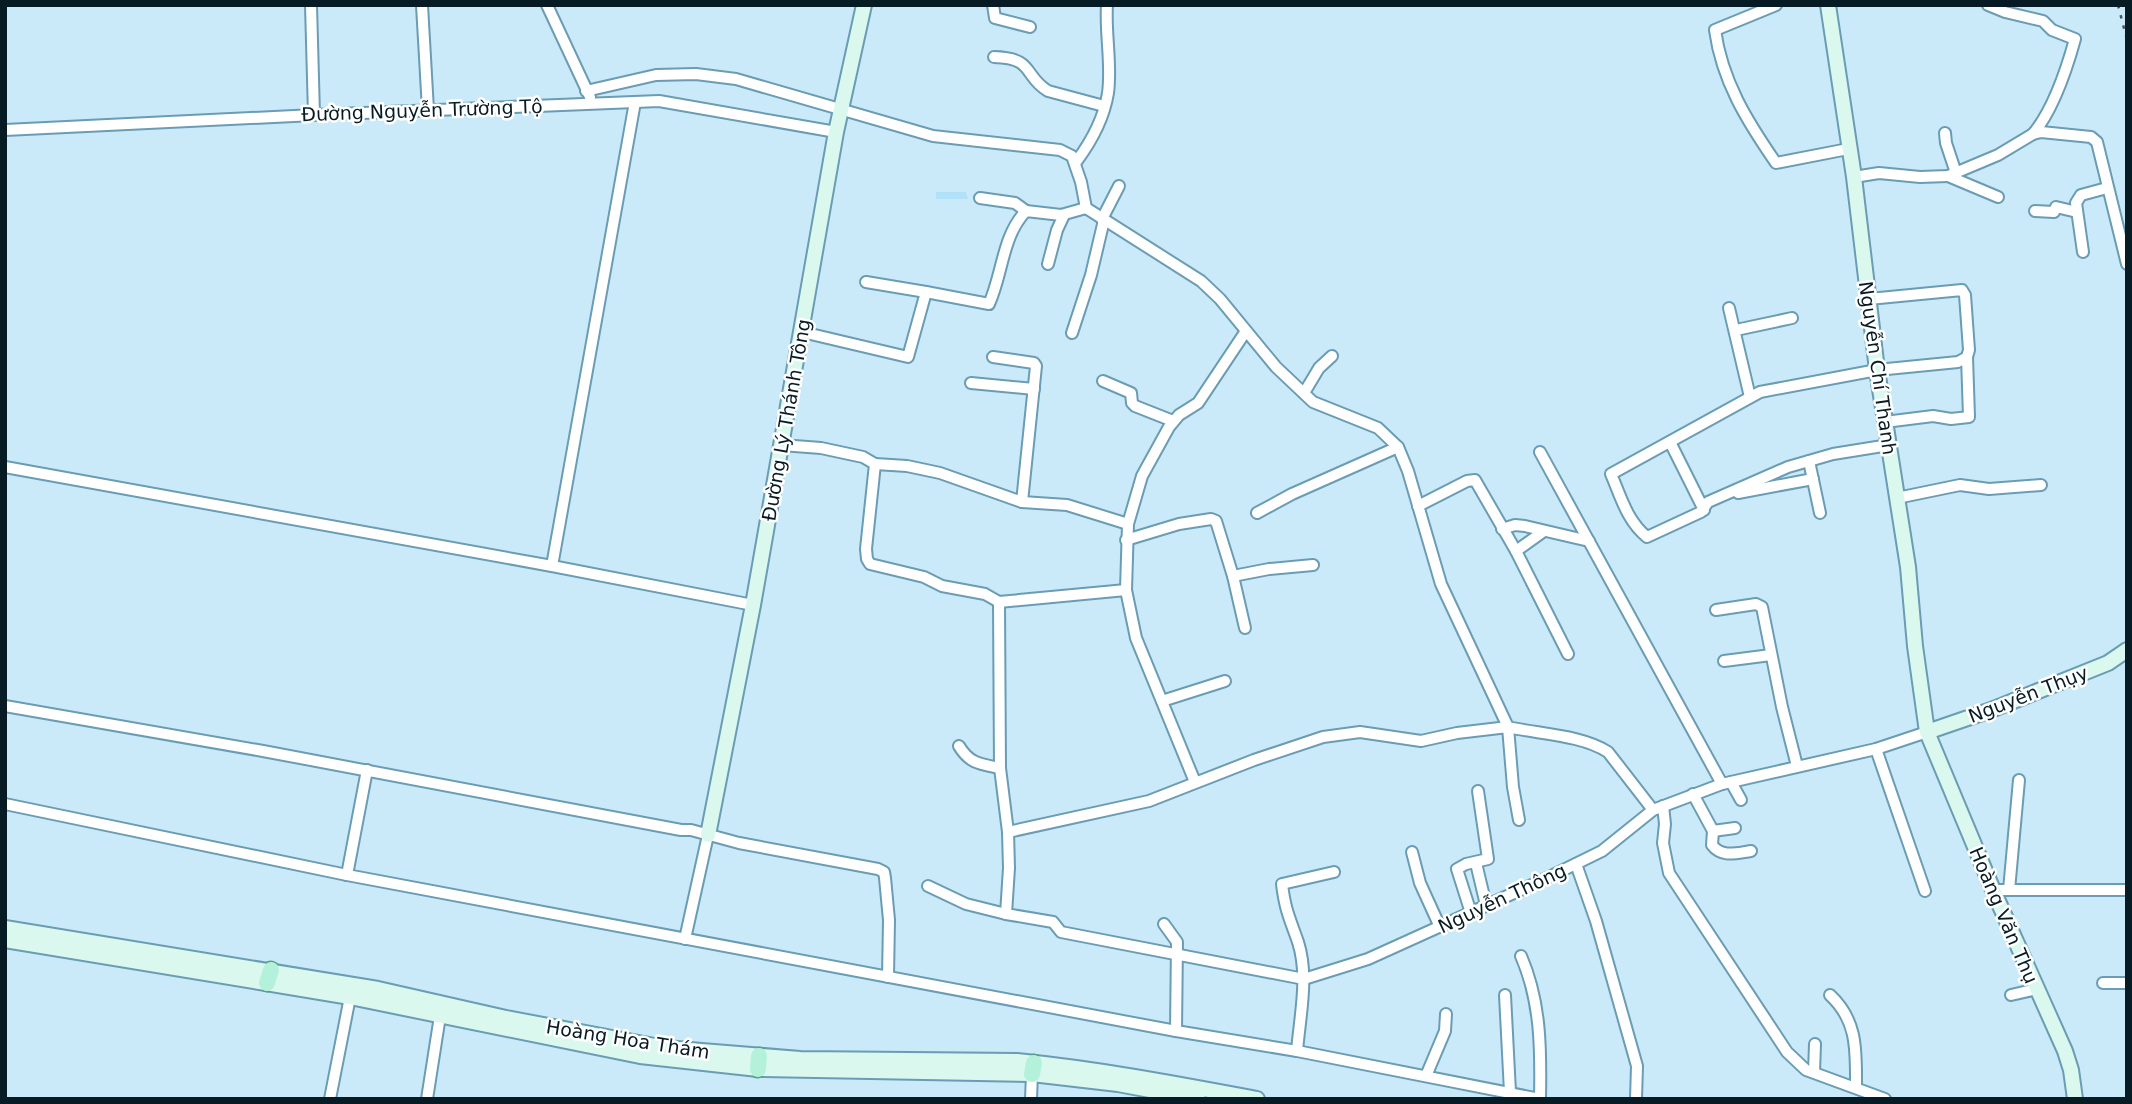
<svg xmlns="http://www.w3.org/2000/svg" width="2132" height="1104" font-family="'DejaVu Sans',sans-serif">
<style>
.built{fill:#b1e1f8}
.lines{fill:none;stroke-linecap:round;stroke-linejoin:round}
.street-casing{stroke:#6a9cb4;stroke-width:14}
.secondary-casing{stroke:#6a9cb4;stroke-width:18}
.primary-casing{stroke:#57a08b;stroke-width:19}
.street{stroke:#fff;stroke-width:10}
.secondary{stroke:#daf8ed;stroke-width:14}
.primary{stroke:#b4f1db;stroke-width:16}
.rail{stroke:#425964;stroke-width:2.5;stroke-dasharray:3.5 7;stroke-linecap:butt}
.labels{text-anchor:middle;stroke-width:5;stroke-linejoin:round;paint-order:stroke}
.street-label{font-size:19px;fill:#071b24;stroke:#fff}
</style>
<rect width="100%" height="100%" fill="#cbeaf9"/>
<polygon class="built" points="936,192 966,192 968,199 936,199"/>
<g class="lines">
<g class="street-casing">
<g id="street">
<polyline points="311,5 314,115"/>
<polyline points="422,5 428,110"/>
<polyline points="547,5 590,97"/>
<polyline points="993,5 995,18 1030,27"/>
<path d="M 1776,5 L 1715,30 C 1722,81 1747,121 1776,163 L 1848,149"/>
<path d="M 1988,5 L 2005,12 L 2043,21 L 2052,30 L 2075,39 C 2067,68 2053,110 2033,134"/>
<path d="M 994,57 C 1035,58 1023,76 1048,91 L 1104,106"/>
<path d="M 586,91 L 656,75 L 696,74 L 736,79 L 933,136 L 1060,150 L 1072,156 L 1081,182 L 1086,208 L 1201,281 L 1220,299 L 1276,367 L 1313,402 L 1378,428 L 1398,447 L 1408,471 L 1441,584 L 1508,727 C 1539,734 1582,735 1608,752 L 1653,810"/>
<polyline points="5,130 314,115 659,101 836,132"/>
<polyline points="1945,133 1946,143 1956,173"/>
<path d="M 1076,162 C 1091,142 1104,118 1108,93 C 1112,64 1105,34 1107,5"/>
<polyline points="1948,176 1998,197"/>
<polyline points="1854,177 1879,173 1920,177 1948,176 1998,155 2033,134 2041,132 2091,137 2097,142 2127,264"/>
<polyline points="980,198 1015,203 1026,211"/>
<polyline points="2035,211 2054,212 2056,207 2077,212"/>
<polyline points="1102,219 1119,186"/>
<polyline points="2083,252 2076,203 2081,195 2107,188"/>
<polyline points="1048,264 1057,230 1064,215"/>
<polyline points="866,282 926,292"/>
<path d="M 1869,299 L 1962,290 L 1965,295 L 1969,350 L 1967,357 L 1958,362 L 1877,370 L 1760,392 L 1611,474 C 1621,497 1627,521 1647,537 L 1701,512 L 1708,502 L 1788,467 L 1833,454 L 1889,445"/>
<polyline points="1729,308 1750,397"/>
<polyline points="1736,330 1792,318"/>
<path d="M 802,332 L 908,357 L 926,292 L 989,304 C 1003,273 1002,236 1026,211 L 1061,215 L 1086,208"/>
<polyline points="1072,333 1091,275 1104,220"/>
<polyline points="993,357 1034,363 1036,366 1022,502"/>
<polyline points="1103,381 1131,393 1132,403 1135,406 1173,421"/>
<polyline points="971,383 1034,389"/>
<polyline points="1304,393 1319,368 1332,356"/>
<polyline points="1885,422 1933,416 1951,419 1969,417 1967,357"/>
<polyline points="1670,442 1704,510"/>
<polyline points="781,445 821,448 863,457 875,464 907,466 940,473 1022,502 1067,505 1128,524"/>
<polyline points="1540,452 1722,784"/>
<polyline points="1809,461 1820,513"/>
<polyline points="875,464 866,549 867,559 870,564 924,577 942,586 985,594 999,602 1126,590"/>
<polyline points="5,467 552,566 753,605"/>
<polyline points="1738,493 1813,479"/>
<polyline points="1897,498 1960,485 1989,489 2041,485"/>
<polyline points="1418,506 1467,481 1475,480 1516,551 1568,654"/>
<polyline points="1257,513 1292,494 1398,447"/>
<polyline points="1502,529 1515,525 1525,526 1589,541"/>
<polyline points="1126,540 1179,524 1211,519 1216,521 1233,576 1245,628"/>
<polyline points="1516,551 1544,531"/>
<polyline points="552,566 635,102"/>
<polyline points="1233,576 1269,569 1313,565"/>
<polyline points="999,602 1000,768 1008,832 1009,868 1006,914 1053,922 1061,932 1304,979 1368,959 1547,878 1602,851 1653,810 1722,784 1876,749 1927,732"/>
<polyline points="1716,610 1756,604 1762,607 1782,707 1797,766"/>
<polyline points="1724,661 1771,655"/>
<polyline points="1162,701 1225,681"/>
<polyline points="5,706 263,751 681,830 691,830 739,843 878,869 884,872 885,878 889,920 888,977"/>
<path d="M 959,746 C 970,764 980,764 1000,768"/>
<polyline points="1876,749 1925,891"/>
<polyline points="1195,782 1136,638 1126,590 1128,524 1142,476 1169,427 1179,415 1198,403 1246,331"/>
<polyline points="1731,782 1741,800"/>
<path d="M 1693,794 L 1713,831 L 1712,845 C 1722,858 1736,853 1751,851"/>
<polyline points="5,804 347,875 1176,1031 1297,1051 1540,1099"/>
<polyline points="1663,806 1665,824 1663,843 1669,873 1787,1052 1806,1070 1885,1099"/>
<polyline points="1713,831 1735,828"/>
<polyline points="1008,832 1149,801 1254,760 1323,737 1360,732 1421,741 1457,733 1508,727 1513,787 1519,820"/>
<polyline points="1412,852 1420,883 1440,927"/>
<polyline points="1476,863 1486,905"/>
<polyline points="1576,864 1596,921 1637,1066 1636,1099"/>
<polyline points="347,875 367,770"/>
<polyline points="928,886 966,904 1006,914"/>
<polyline points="1993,890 2127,890"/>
<polyline points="2009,890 2019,780"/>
<polyline points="1471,913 1457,869 1466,864 1488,859 1478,791"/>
<polyline points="1164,924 1177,942 1176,1031"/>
<polyline points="685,939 708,835"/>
<path d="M 1521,956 C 1541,1002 1541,1050 1540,1099"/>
<polyline points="2103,983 2127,983"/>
<polyline points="1505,995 1510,1092"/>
<path d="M 1830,995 C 1858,1021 1856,1051 1856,1087"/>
<polyline points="2011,995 2037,989"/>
<path d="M 1297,1051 C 1300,1015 1309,976 1298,942 C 1290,919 1285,910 1282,884 L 1334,872"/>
<polyline points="1814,1072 1815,1044"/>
<polyline points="1426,1076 1445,1031 1446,1014"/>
<polyline points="330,1099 350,997"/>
<polyline points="427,1099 440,1016"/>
<polyline points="1031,1099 1032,1074"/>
</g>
</g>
<g class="secondary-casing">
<g id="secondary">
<polyline points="1828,5 1854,177 1877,370 1908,567 1915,646 1927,732 1993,890 2065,1051 2071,1070 2075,1099"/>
<polyline points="1927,732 1991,710 2108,663 2127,650"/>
<polyline points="708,835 753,605 836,132 864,5"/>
<path d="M 5,928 L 378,989 L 506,1018 L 665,1048 L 800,1059 L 1017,1061 C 1098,1069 1177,1084 1257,1099"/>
<polyline points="5,940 350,997 640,1056 758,1069 1032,1074 1118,1084 1198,1099"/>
</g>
</g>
<g class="primary-casing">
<g id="primary">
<polyline points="267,983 271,970"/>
<polyline points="758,1069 759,1056"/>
<polyline points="1032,1074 1034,1063"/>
</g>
</g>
<use href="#street" class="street"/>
<use href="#secondary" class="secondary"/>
<use href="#primary" class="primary"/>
<polyline class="rail" points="2118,5 2127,40"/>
</g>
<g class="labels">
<g class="street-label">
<text transform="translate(422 110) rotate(-2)" y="7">Đường Nguyễn Trường Tộ</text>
<text transform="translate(1878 368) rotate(82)" y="7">Nguyễn Chí Thanh</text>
<text transform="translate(786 420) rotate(-80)" y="7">Đường Lý Thánh Tông</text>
<text transform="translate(2028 694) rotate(-21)" y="7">Nguyễn Thụy</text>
<text transform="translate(1502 898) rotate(-25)" y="7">Nguyễn Thông</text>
<text transform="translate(2004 915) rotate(67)" y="7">Hoàng Văn Thụ</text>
<text transform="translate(628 1039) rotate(9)" y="7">Hoàng Hoa Thám</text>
</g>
</g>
<rect width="2132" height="1104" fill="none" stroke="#071b24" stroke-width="14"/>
</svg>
